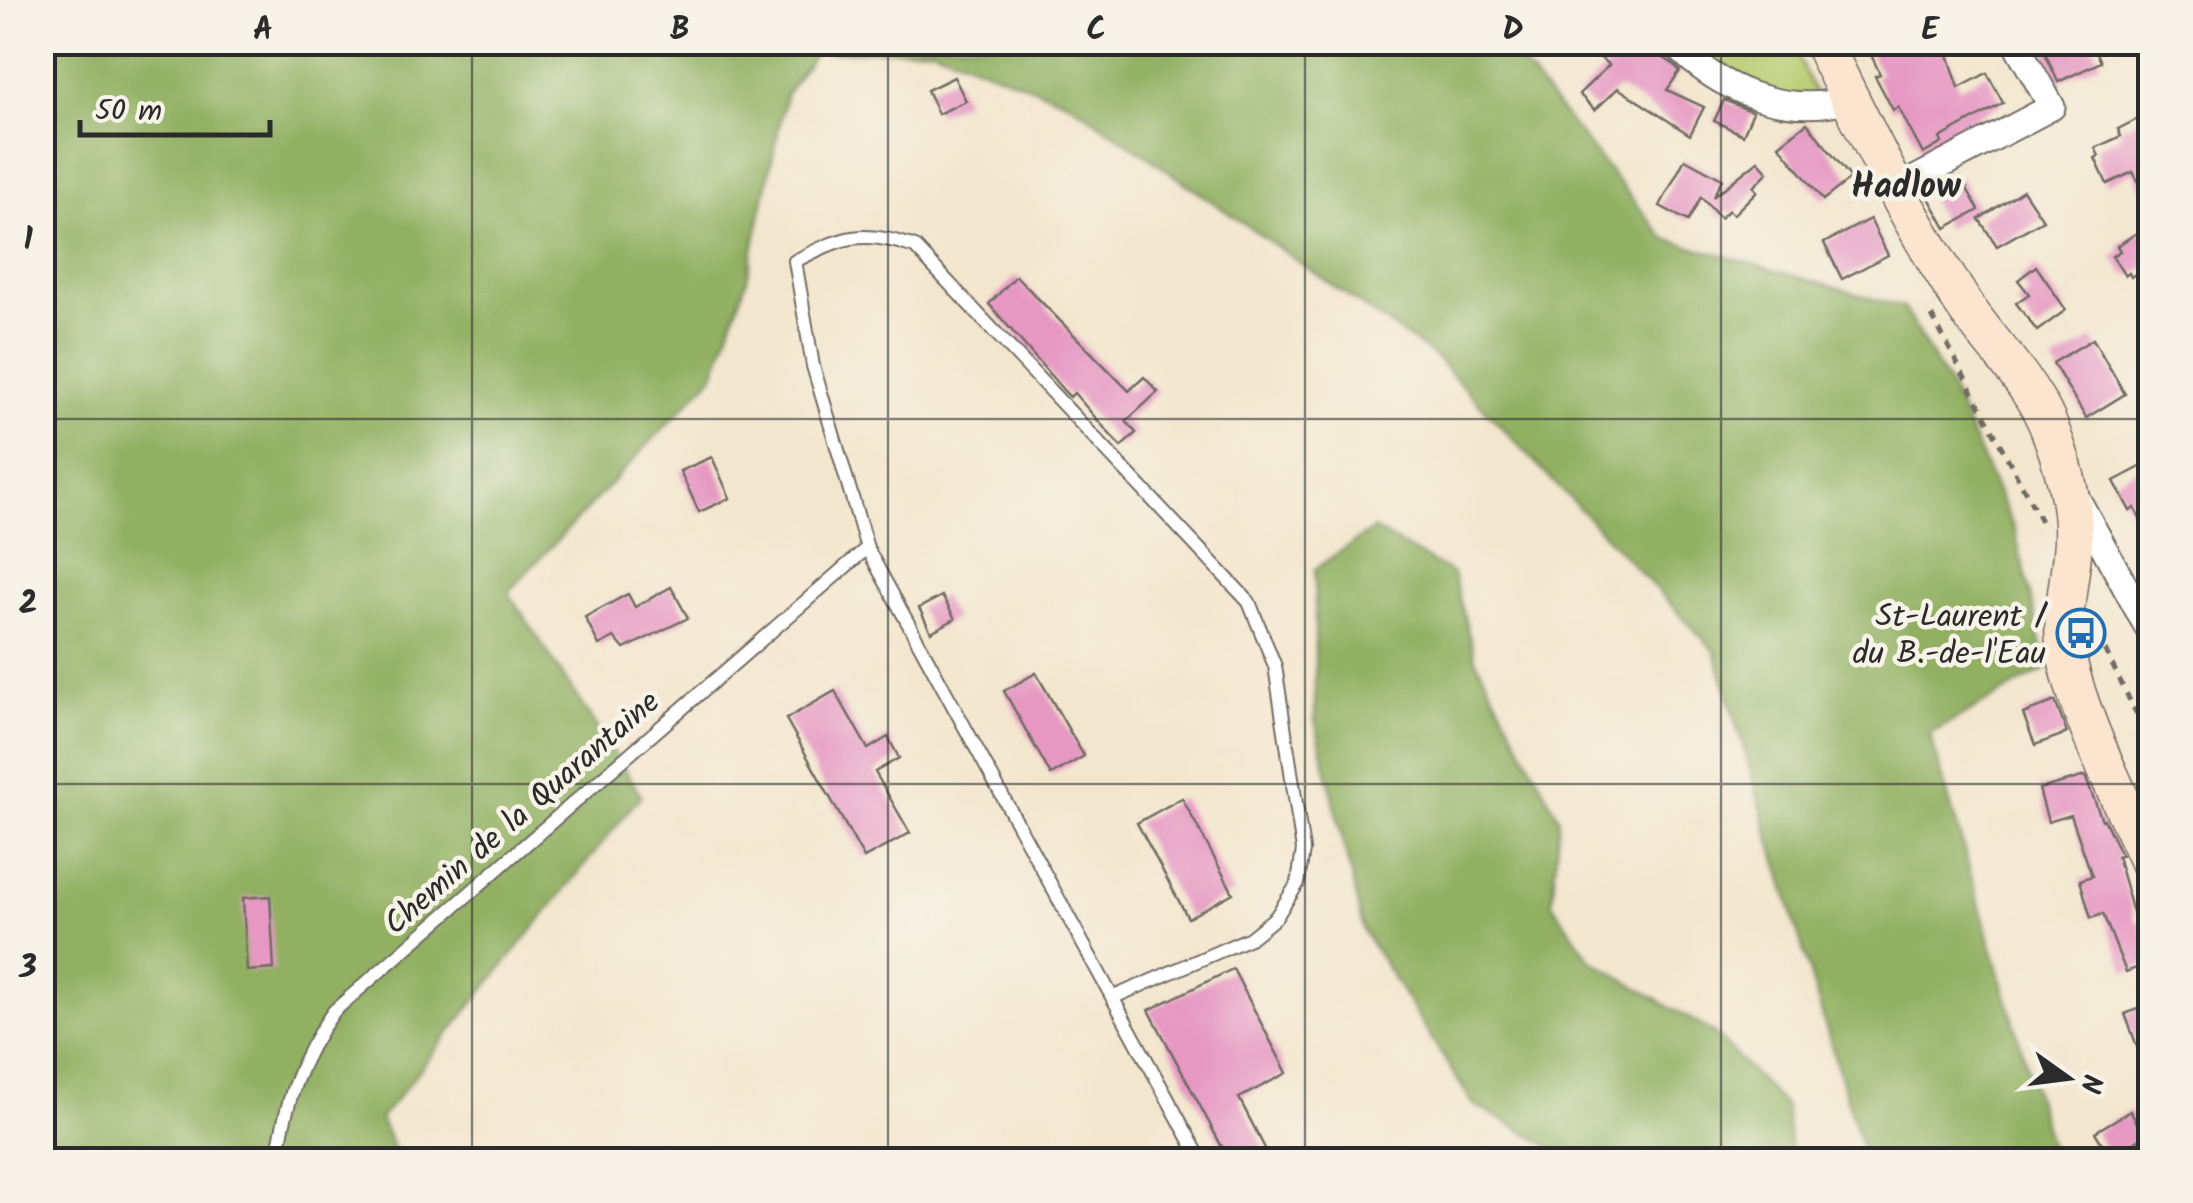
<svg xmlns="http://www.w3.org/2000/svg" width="2193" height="1203" font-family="Kalam,sans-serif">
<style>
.green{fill:#b7cc70;stroke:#717c4e;stroke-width:2.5}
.forest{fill:#91b062;stroke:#5e6e46;stroke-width:2.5}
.building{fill:#e698c3}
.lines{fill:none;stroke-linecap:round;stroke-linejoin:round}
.lane-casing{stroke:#716c64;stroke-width:16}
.street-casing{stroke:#716c64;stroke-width:29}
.secondary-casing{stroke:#716c64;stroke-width:41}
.path{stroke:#716c64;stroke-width:5;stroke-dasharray:8 8;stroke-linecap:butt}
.lane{stroke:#fff;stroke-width:12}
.street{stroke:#fff;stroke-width:25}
.secondary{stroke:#fbe5cf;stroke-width:38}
.grid{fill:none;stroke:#2b2b2b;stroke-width:2.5;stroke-opacity:0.55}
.labels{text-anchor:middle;stroke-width:9;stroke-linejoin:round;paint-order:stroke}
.poi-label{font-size:32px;fill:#2b2b2b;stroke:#f7f3e8;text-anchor:end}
.street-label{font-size:32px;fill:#2b2b2b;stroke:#f7f3e8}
.neighbourhood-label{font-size:35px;font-weight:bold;fill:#2b2b2b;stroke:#f7f3e8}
.neatline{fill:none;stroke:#2b2b2b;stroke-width:4}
.grid-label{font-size:32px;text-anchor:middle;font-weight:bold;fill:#2b2b2b}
</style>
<rect width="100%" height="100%" fill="#f7f3e8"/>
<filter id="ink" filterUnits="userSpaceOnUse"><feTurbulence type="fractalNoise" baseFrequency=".01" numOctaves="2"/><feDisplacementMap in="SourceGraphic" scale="20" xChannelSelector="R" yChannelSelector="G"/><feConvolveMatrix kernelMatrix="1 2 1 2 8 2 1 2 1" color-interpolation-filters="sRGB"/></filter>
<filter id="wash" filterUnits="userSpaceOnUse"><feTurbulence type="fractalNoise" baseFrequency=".0048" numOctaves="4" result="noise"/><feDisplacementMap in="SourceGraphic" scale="40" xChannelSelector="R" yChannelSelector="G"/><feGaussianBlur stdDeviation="2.25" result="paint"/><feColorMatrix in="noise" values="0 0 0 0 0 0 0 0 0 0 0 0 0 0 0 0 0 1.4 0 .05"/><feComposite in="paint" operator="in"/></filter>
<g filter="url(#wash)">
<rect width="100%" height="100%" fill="#f3e6ce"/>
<polygon class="green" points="1673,43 1791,43 1822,107 1799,107"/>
<g class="forest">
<polygon points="42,43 1505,43 1665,239 1903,307 1950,388 2015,531 2047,668 1930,734 2054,1160 1865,1160 1715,651 1434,356 1069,102 932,48 815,53 786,94 747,279 714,375 508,592 641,795 380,1119 399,1160 43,1160"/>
<polygon points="1374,529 1453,574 1475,658 1559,818 1552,904 1590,959 1714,1033 1785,1106 1792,1160 1575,1160 1473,1104 1364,932 1315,720 1315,569"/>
</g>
<g id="blocks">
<g class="building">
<polygon points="1581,42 1639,42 1673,64 1680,71 1667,90 1704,107 1690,135 1618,88 1595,110 1579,94 1609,65"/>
<polygon points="1865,42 1944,42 1959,88 1987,73 2003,103 1940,138 1942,143 1923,154 1898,107 1893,110 1875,76 1880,74"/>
<polygon points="2056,42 2092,42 2101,62 2058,82 2043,48"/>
<polygon points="954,77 966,101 938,114 927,90"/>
<polygon points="1724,100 1753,112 1743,135 1714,121"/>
<polygon points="2140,118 2150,139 2150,204 2133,172 2107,184 2095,158 2099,156 2095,148 2121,136 2118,129"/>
<polygon points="1807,123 1851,178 1823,200 1779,145"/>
<polygon points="1685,159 1722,179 1713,197 1758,161 1768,172 1753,187 1757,191 1733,215 1729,210 1720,218 1701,197 1688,221 1660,206"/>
<polygon points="1961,178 1979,210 1946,228 1928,196"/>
<polygon points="2023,190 2043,220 1997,246 1979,219"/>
<polygon points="1870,219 1888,255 1842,279 1824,243"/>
<polygon points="2150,224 2150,264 2131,277 2129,273 2125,276 2112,256 2120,251 2117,246"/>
<polygon points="2036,266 2066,310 2037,331 2016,303 2029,294 2018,280"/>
<polygon points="1016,276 1129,391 1144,377 1158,392 1126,421 1136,433 1121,447 1074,393 1070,397 1064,391 989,304"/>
<polygon points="2093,339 2125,394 2086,418 2053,363"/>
<polygon points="712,457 730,498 699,512 680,471"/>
<polygon points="2150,462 2150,540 2135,508 2130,511 2114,481"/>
<polygon points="671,587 688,618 624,649 614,637 599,645 585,617 628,594 635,607"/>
<polygon points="942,596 955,619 931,632 919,608"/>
<polygon points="1036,673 1084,756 1051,775 1004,691"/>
<polygon points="835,691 868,749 888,737 899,758 875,772 910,833 864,858 786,719"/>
<polygon points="2055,701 2067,733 2035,745 2023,714"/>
<polygon points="2085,776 2102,820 2104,819 2121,855 2117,856 2136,923 2140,921 2150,952 2150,963 2126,972 2103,914 2091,918 2080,880 2092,876 2071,815 2048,822 2039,789"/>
<polygon points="1182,798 1233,893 1188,918 1137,823"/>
<polygon points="270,896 274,969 247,971 243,898"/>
<polygon points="1233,969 1287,1073 1239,1098 1271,1160 1229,1160 1149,1010"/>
<polygon points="2145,1006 2146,1010 2150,1008 2150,1076 2148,1076 2125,1014"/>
<polygon points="2130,1111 2145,1136 2110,1157 2095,1132"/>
</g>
</g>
</g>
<g filter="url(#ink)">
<use href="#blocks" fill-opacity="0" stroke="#716c64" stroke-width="2.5"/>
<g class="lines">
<g class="lane-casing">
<g id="lane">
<path d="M 1114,997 L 1250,938 L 1276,917 L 1298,883 L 1303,850 L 1275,666 L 1249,602 L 915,247 C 862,228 842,237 795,261 L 813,366 L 867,548 L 1201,1160"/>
<path d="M 277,1160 C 286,1101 299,1060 334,1011 L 867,548"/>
</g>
</g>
<g class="street-casing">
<g id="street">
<path d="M 1673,42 C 1719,91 1785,117 1850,99"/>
<polyline points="1894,190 2052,107 2015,42"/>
<polyline points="2076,497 2150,632"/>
</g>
</g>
<g class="secondary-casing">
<path id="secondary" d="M 1822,42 C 1865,129 1906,216 1959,297 C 1988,344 2034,382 2052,435 C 2066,473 2077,513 2072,554 C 2069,584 2062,613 2065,644 C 2072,706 2124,805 2150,864"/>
</g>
<g class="path">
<polyline points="1932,316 2042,523"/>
<polyline points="2098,636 2150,741"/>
</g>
<use href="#lane" class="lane"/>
<use href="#street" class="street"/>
<use href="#secondary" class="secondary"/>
</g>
</g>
<path class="grid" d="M 472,42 L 472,1160M 888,42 L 888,1160M 1305,42 L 1305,1160M 1721,42 L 1721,1160M 42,419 L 2150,419M 42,784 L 2150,784"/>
<defs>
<g id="bus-ring" transform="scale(2.5)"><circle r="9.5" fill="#f7f3e8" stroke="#1f6fb2" stroke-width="1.5"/><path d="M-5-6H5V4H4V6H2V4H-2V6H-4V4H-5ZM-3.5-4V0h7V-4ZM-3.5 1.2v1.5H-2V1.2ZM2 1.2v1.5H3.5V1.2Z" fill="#1f6fb2"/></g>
</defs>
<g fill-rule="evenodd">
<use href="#bus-ring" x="2081" y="633"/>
</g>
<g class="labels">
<g class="poi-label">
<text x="2046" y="626">St-Laurent /<tspan x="2046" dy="37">du B.-de-l'Eau</tspan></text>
</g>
<g class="street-label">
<text transform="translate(521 812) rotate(-41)" y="11">Chemin de la Quarantaine</text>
</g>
<g class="neighbourhood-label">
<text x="1906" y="197">Hadlow</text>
</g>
</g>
<rect width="2193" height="1203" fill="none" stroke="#f7f3e8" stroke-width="110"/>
<g transform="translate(2068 1078) rotate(104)" stroke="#f7f3e8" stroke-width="8" paint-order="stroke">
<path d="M0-8L18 38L0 25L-18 38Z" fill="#2b2b2b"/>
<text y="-15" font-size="28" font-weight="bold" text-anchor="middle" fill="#2b2b2b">N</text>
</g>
<path d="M80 120v15h190v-15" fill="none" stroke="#2b2b2b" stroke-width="5"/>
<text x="95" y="120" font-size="30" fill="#2b2b2b" stroke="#f7f3e8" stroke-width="8" paint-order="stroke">50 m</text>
<rect x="55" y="55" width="2083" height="1093" class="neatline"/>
<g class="grid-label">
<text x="263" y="39">A</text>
<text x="680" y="39">B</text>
<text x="1096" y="39">C</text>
<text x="1513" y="39">D</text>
<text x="1930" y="39">E</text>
<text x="28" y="249">1</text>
<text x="28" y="613">2</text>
<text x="28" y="977">3</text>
</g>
</svg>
